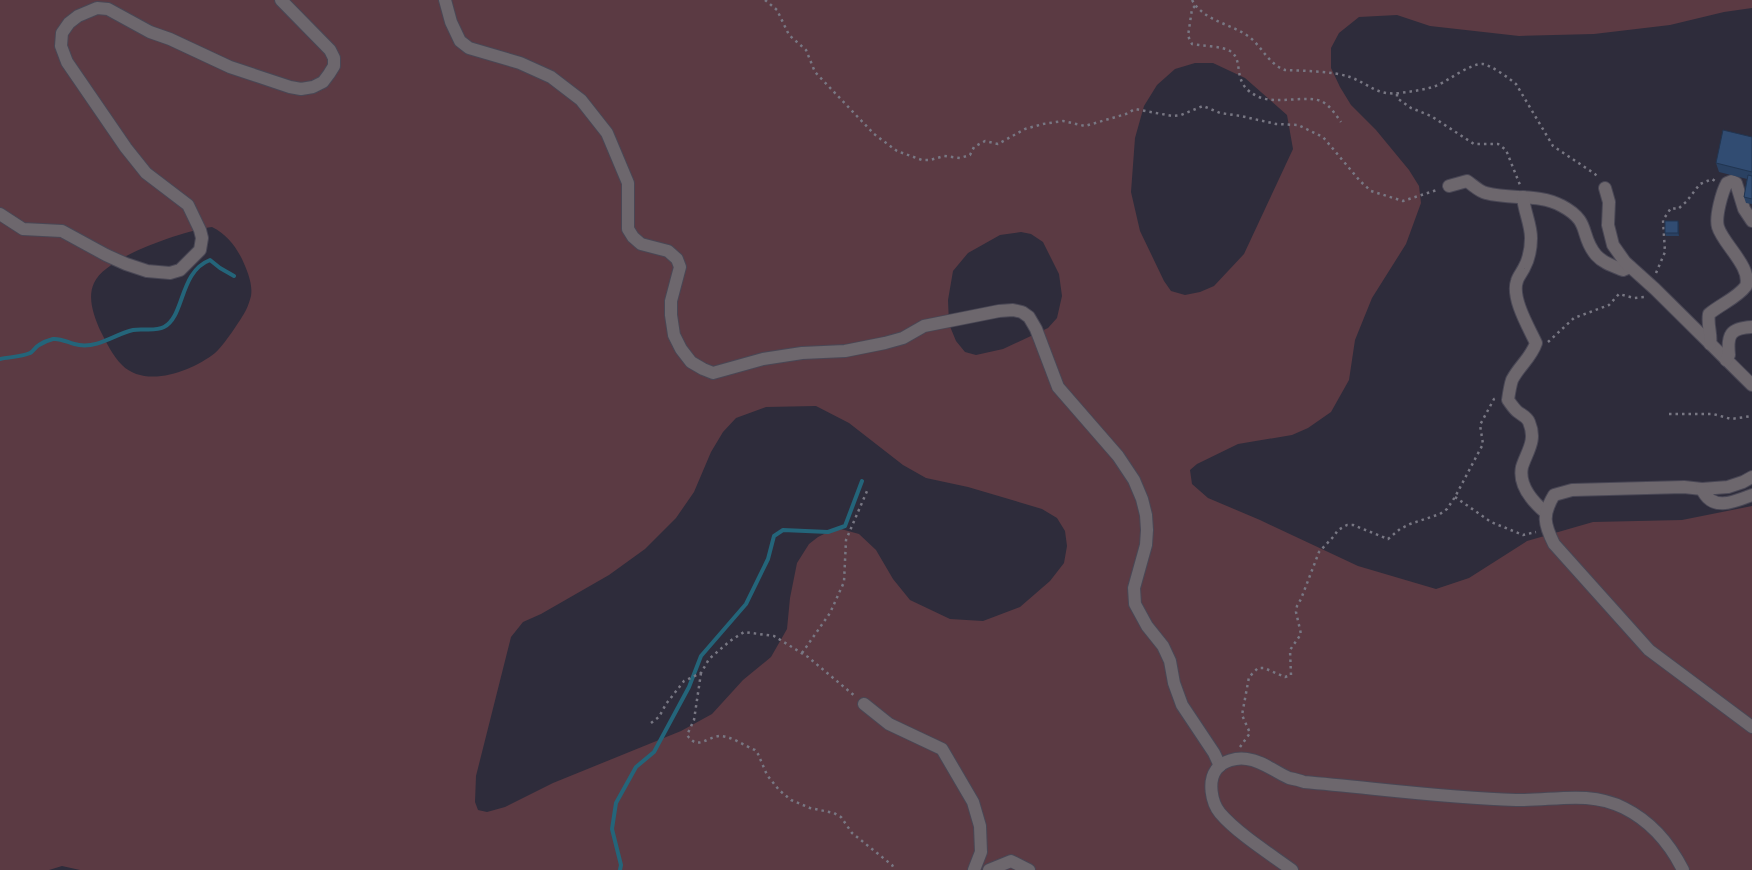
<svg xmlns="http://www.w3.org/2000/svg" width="1752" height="870" font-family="'Noto Sans',sans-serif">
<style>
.green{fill:#5b3a43;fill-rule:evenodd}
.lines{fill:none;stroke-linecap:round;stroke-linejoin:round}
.stream{stroke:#24657a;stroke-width:4}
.minor-casing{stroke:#494755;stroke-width:14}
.path{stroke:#787783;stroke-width:2.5;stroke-dasharray:2.5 4;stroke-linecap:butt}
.minor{stroke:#6d676d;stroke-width:12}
.wall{fill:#2a4162}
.shaded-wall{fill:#223550}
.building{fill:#314c72;stroke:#223550}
</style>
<rect width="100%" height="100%" fill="#2e2c3b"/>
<path class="green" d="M 0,0 L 1752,0 L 1752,8 L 1724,12 L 1670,25 L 1594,34 L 1519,36 L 1430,26 L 1397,15 L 1359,17 L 1339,33 L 1331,48 L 1331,68 L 1340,87 L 1351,105 L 1376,130 L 1409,170 L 1419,186 L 1421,203 L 1406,244 L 1372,298 L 1355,340 L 1349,380 L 1331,412 L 1308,428 L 1292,435 L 1238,444 L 1197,464 L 1190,470 L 1192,484 L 1208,498 L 1260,520 L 1358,566 L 1436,589 L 1469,578 L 1527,541 L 1593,522 L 1682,520 L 1752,506 L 1752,870 L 80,870 L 62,866 L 49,870 L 0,870 ZM 1195,63 L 1213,63 L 1245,78 L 1287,115 L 1293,149 L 1244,254 L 1214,286 L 1200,292 L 1185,295 L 1171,291 L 1164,281 L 1140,231 L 1131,192 L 1135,138 L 1144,106 L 1157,85 L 1175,69 ZM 212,227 C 226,234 235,245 242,259 C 247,270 253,284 251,296 C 250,300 248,306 246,310 C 242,318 222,348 215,353 C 192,371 146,389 122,365 C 113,356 106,342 100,330 C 94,316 87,298 94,283 C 106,256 184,231 212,227 ZM 1021,232 L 1031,234 L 1043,242 L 1059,274 L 1062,296 L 1057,318 L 1048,328 L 1003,349 L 976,355 L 965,352 L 956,341 L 949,324 L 948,300 L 953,271 L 968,253 L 1000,235 ZM 816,406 L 849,423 L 903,465 L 926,478 L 968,487 L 1042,509 L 1057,518 L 1065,531 L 1067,546 L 1064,563 L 1050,581 L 1020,607 L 983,621 L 950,619 L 910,600 L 893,579 L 876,550 L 859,534 L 841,529 L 828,532 L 818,537 L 809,544 L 797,563 L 790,598 L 787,629 L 771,657 L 743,680 L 712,714 L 681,731 L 553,783 L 505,807 L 487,812 L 478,810 L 475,802 L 476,776 L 511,637 L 523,622 L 541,614 L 609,575 L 645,549 L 676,518 L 694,492 L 711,452 L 723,432 L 736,418 L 766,407 Z"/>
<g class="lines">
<g class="stream">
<path d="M 0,359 C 9,357 21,357 30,353 C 33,352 35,347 39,345 C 42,343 49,340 53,339 C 62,338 70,344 79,345 C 99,348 115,334 133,330 C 143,328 154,332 164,327 C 185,316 179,272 210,260 L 220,268 L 234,276"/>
<polyline points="620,870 621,865 612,829 616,803 636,767 654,752 689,687 701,656 746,604 768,559 774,536 783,530 828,532 845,526 862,481"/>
</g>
<g class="minor-casing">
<g id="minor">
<polyline points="445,0 451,22 460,41 469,48 520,63 551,77 581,100 607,133 628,183 628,229 633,237 641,244 668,251 677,259 680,267 671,301 671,315 674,335 681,349 691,362 703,369 713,373 763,359 802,353 845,351 885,343 903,338 924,326 999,311 1013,310 1022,312 1029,317 1036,329 1058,387 1118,456 1134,480 1142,499 1146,515 1147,530 1146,545 1134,588 1135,604 1147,626 1163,646 1170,661 1174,683 1182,705 1214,753 1220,766"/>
<path d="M 1449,186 L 1467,181 C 1473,185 1480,192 1486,193 C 1512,200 1538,193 1562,206 C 1592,222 1579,235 1596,255 C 1603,263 1613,266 1623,270 L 1630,267"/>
<polyline points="1605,188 1609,202 1608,225 1613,245 1625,262 1655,289 1752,385"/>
<path d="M 1523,197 C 1524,211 1531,224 1531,238 C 1531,248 1529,259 1524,268 C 1522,272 1518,277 1517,281 C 1511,298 1529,328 1536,343 C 1531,358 1519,366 1512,380 C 1510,386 1509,393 1508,400 C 1511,404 1514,409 1518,412 C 1522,415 1527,417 1529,422 C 1537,441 1527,451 1522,467 C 1518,486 1533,502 1546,513"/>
<polyline points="0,214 23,229 62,231 106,255 126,264 147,271 170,273 180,270 200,250 202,238 200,230 188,205 146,173 126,148 67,62 61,46 62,33 69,23 78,16 97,8 108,9 150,32 170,39 230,67 290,87 301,89 313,87 323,82 329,74 334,66 334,58 330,50 281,0"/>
<path d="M 1710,344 C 1712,335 1707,325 1709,314 C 1721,304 1737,298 1746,286 C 1752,267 1723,244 1718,227 C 1715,217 1722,192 1727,183 L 1732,181 L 1736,183 L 1744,209 L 1752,221"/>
<path d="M 1726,360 L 1729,355 C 1727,335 1730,328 1752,327"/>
<path d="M 1752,477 L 1743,482 L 1728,487 L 1702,489 L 1684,487 L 1572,490 L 1554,495 C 1542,515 1544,524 1554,544 L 1649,650 L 1752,727"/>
<path d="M 1702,489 C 1712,512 1734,502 1752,495"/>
<polyline points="864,704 889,724 942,749 973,802 980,826 981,852 974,870"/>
<polyline points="989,870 1011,861 1029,870"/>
<path d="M 1292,870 C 1270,854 1237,833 1220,813 C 1211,802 1208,781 1216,770 C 1222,761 1237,757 1247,759 C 1263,761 1275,772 1289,778 C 1294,779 1299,780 1304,782 C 1374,788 1445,798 1516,800 C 1553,801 1588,790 1624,808 C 1650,821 1670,844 1683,870"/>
</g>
</g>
<g class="path">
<polyline points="765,0 777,10 789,35 806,50 815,72 874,134 897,151 922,160 930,160 944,156 960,158 970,155 974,147 985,141 998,144 1025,129 1043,124 1063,121 1085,126 1126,114 1135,109 1172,116 1181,115 1203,106 1220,113 1241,116 1276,124 1298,125 1323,137 1360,181 1371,191 1403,201 1437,190"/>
<path d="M 1192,0 C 1204,21 1229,23 1248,36 C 1262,46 1268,64 1285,70 C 1305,71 1332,71 1350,77 C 1369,84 1377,96 1400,93 C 1413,91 1426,90 1438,85 C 1449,80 1471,63 1483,64 C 1492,66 1509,78 1516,84 L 1553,146 L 1595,174 L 1598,178"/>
<path d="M 1195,6 L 1192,9 L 1188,36 L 1192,44 C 1201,46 1222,46 1230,51 C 1246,61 1229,84 1259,97 C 1278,105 1308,94 1323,102 C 1331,107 1336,115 1341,122"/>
<polyline points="1397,94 1397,98 1411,108 1431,116 1474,144 1498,144 1506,150 1520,185"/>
<polyline points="1656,273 1665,252 1663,220 1671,208 1678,209 1686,202 1700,184 1712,179 1715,181"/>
<polyline points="1548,342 1574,318 1609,305 1619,294 1634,298 1645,297"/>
<polyline points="1669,414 1713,414 1731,419 1752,416"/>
<polyline points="1455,497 1491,522 1523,535 1536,532"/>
<polyline points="802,653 830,613 844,582 846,540 867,491"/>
<path d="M 701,673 L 694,720 L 687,735 C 698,751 706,737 720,736 C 731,736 745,746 755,750 L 758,754 L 767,775 L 779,790 L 791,800 L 810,808 L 834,813 L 841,817 L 852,833 L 892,865 L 895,870"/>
<polyline points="651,723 659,717 666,704 684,681 701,673 709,659 730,641 744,632 774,636 808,657 856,697"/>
<polyline points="1240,747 1250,733 1242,715 1249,677 1258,668 1264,668 1285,677 1291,675 1290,650 1301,634 1296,612 1297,606 1301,599 1319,552 1334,536 1338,530 1347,525 1353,525 1388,539 1400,529 1410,524 1440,514 1447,509 1455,497 1483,444 1480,425 1494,399 1496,398"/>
</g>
<use href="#minor" class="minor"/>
</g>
<g class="wall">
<polygon points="1752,137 1752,204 1746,203 1744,197 1747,179 1719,172 1716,163"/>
<polygon points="1679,224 1679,236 1666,236 1665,233"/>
</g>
<polygon class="shaded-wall" points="1678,221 1679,224 1679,236 1678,233"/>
<g class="building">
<polygon points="1723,130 1752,137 1752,172 1716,163"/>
<polygon points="1748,175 1752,176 1752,199 1744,197"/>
<rect x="1665" y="221" width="13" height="12"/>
</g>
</svg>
